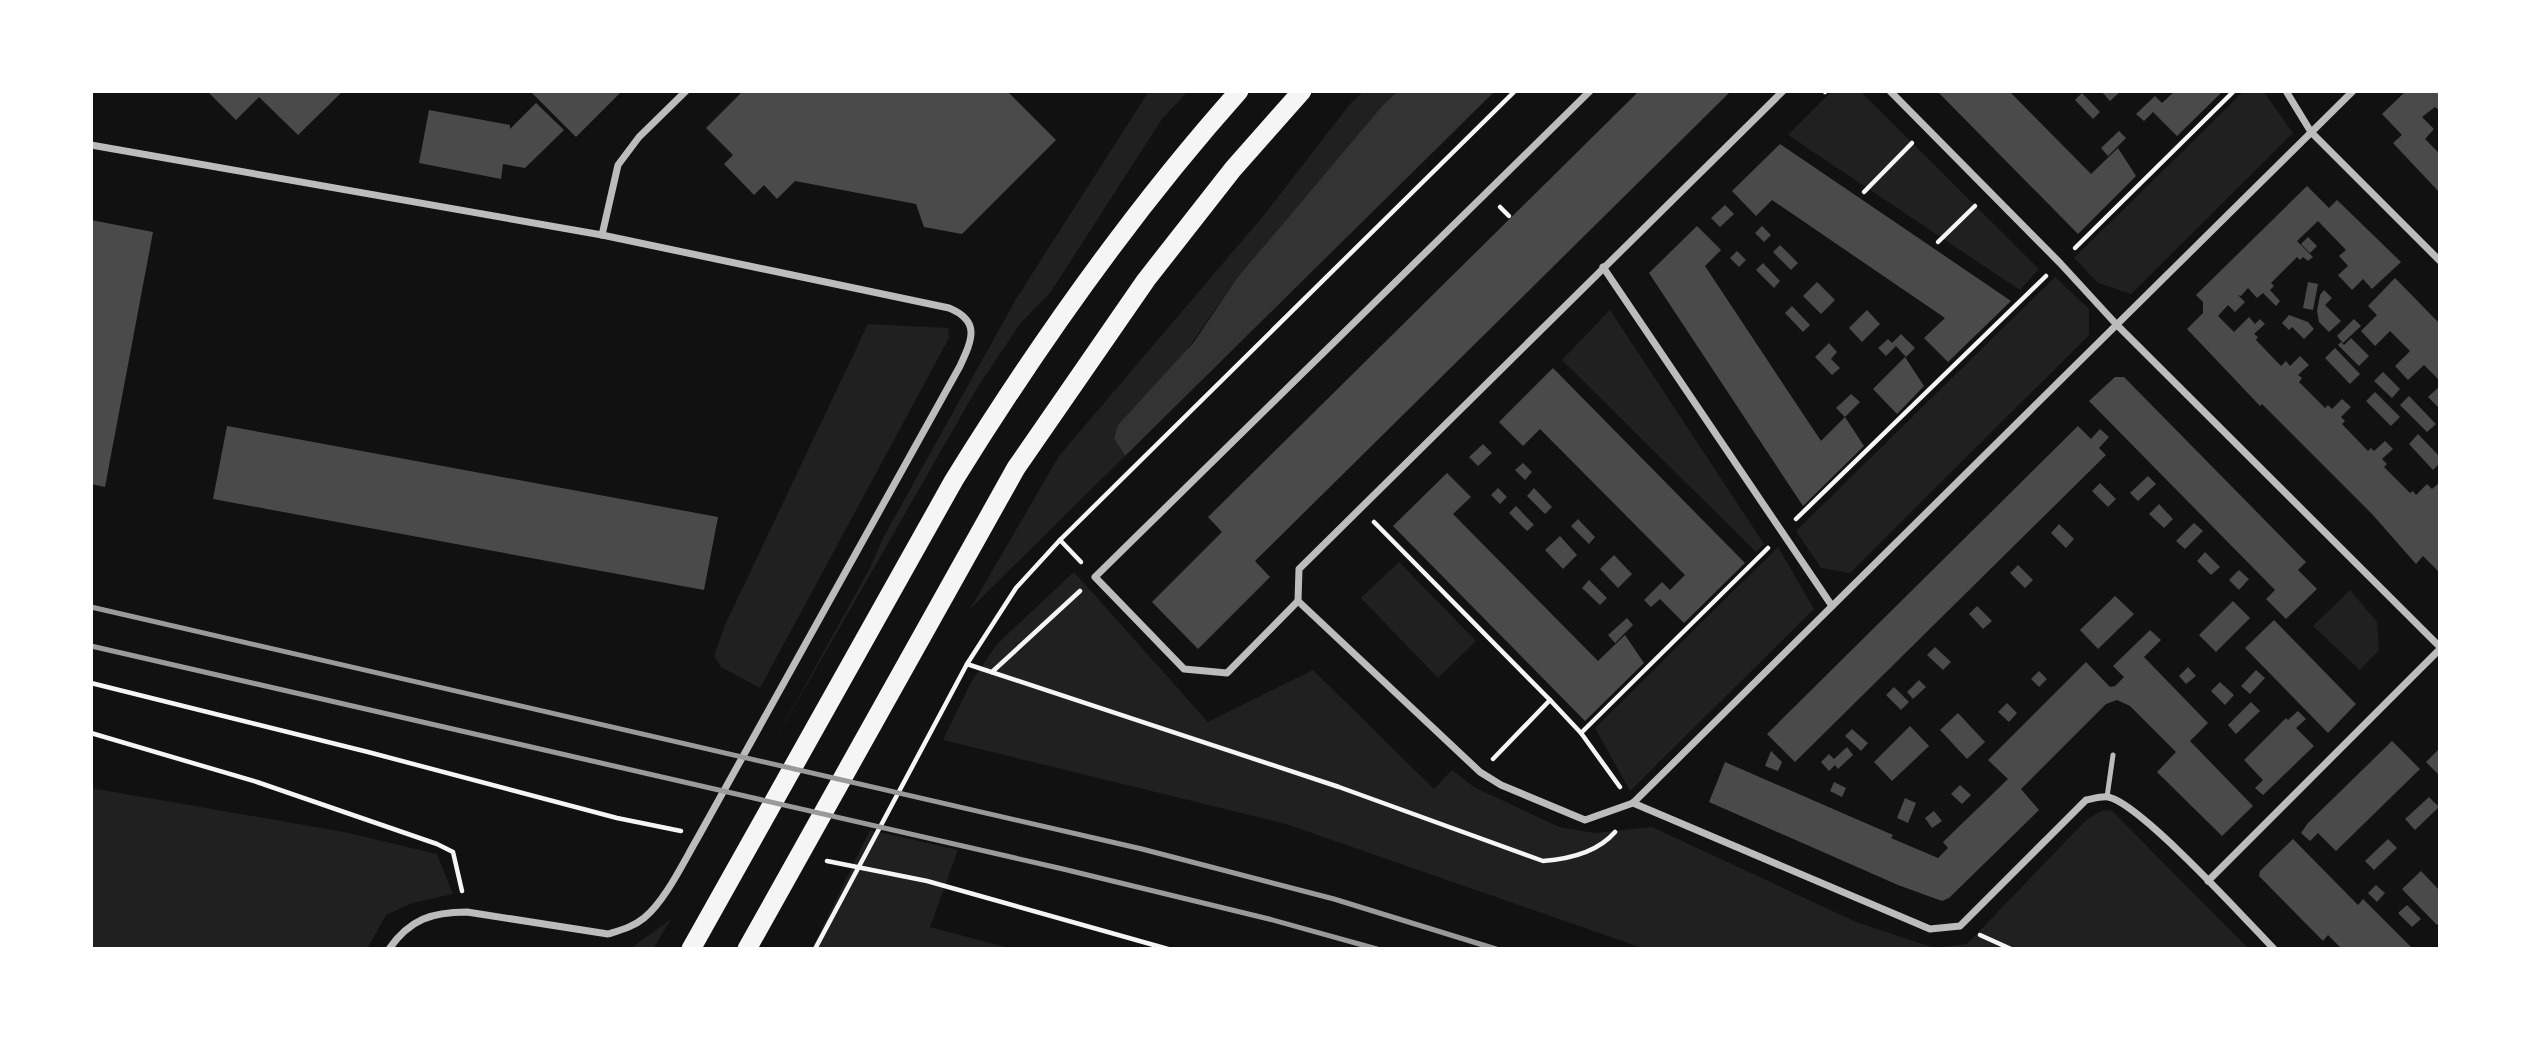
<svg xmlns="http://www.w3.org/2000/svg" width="2531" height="1040" font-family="'PT Sans Narrow',sans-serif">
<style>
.green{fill:#202020}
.water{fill:#333}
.building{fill:#4a4a4a}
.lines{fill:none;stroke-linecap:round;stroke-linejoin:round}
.path{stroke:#f5f5f5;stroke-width:4.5}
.service{stroke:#bcbcbc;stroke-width:5}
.minor{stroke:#bcbcbc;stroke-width:7}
.trunk{stroke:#f5f5f5;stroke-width:19}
.rail{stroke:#9a9a9a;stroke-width:5}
</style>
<rect width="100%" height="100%" fill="#111"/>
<g class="green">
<polygon points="1149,91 1188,91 1162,119 1050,293 1020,324 977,388 770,749 870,568 883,538 1016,299"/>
<polygon points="1364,91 1398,91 1383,105 1237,278 1119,447 1125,456 970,609 1059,456 1264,215 1350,104"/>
<polygon points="1832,91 1860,91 2039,269 2020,290 1788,135"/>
<polygon points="2244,91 2263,91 2293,133 2131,294 2098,283 2074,258"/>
<polygon points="2055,277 2089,309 2089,335 1850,573 1821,568 1796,531"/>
<polygon points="1610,310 1764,544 1756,552 1562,360"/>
<polygon points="868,324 948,328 949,338 760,688 721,667 714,656 725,625"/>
<polygon points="1778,547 1814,609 1630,791 1595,728"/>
<polygon points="1399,562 1476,641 1438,678 1361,598"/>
<polygon points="1074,572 1208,722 1313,670 1434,789 1452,770 1474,787 1559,827 1595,833 1652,827 1856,922 1935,948 1967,944 2086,820 2102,811 2111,810 2249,949 1645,949 1286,824 943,740 971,682 997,644"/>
<polygon points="2350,590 2377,622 2379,650 2360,670 2313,626"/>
<polygon points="91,788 344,832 437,854 453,894 412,903 386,915 367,949 91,949"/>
<polygon points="870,830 958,850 930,927 1013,949 812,949"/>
<polygon points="671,919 653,949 630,949"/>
</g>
<polygon class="water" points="1398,91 1495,91 1125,456 1114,438 1118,425 1194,342 1237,278 1383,105"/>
<g class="building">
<polygon points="207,91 343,91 298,135 259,97 236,120"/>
<polygon points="530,91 622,91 576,137"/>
<polygon points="743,91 1007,91 1056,140 962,234 924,227 916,204 795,181 777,199 764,185 754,195 724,164 733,155 706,128"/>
<polygon points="1639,91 1731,91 1255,561 1270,577 1198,649 1152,602 1222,532 1208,517"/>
<polygon points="1937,91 2009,91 2091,174 2118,148 2136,176 2078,234"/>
<polygon points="2101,91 2121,91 2110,101"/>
<polygon points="2175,91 2223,91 2177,136 2153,112 2144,121 2136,114 2155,96 2162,103"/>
<polygon points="2406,91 2440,91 2440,111 2435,107 2422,117 2434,129 2425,139 2440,154 2440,193 2393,143 2402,135 2382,114"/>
<polygon points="2082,93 2100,112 2093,119 2075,100"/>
<polygon points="536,103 564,130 525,168 503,164 501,179 419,163 429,110 510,125 510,129"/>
<polygon points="2119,131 2126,138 2108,156 2101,148"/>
<polygon points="1780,144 1917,237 2011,301 1948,362 1924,338 1945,318 1772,200 1756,216 1732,191"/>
<polygon points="2307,186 2329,208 2337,200 2401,262 2372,289 2363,279 2352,290 2338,275 2348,266 2339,256 2346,250 2318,221 2297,241 2313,257 2308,261 2303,257 2300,260 2297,257 2271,283 2274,286 2270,290 2280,301 2276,306 2263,293 2257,298 2248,288 2241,296 2238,295 2245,302 2235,312 2228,305 2218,316 2234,332 2249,317 2255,324 2260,319 2265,324 2254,334 2258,337 2256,340 2281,366 2286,361 2290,366 2300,356 2309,365 2298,375 2302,378 2299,382 2325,408 2328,405 2332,409 2342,399 2351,407 2341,417 2345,421 2342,424 2368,451 2371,448 2374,451 2385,441 2393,449 2382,459 2387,464 2384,467 2410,493 2413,491 2416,495 2427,484 2432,489 2439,483 2440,484 2440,573 2423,556 2416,564 2372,514 2262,404 2260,406 2187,329 2203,313 2203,302 2196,295"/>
<polygon points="1725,205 1734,214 1720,227 1711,218"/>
<polygon points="91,220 153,232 105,487 91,484"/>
<polygon points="1697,226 1721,250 1705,266 1821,441 1845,417 1864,446 1803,506 1649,273"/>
<polygon points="1762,226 1771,235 1764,242 1755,233"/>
<polygon points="2308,237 2317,246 2310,253 2301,244"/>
<polygon points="1780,245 1798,263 1791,270 1773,252"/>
<polygon points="1737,251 1746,260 1739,267 1730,258"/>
<polygon points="1763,263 1780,281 1774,288 1756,270"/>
<polygon points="2395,278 2440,324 2440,381 2424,365 2408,380 2395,366 2410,351 2390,331 2375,346 2361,331 2377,315 2368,306"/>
<polygon points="1817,282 1835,300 1821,314 1803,296"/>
<polygon points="2308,282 2318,284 2313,310 2303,308"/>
<polygon points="2324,290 2332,298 2325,305 2341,321 2329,332 2319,322 2317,311 2320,295"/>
<polygon points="1792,306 1810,325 1803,332 1785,313"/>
<polygon points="1867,310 1880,324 1862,342 1849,328"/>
<polygon points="2289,315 2308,322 2314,329 2304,339 2292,327 2289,330 2282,323"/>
<polygon points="2354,319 2361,326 2343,343 2337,336"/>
<polygon points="1901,334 1915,348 1906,357 1896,346 1886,356 1878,348 1888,339 1892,343"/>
<polygon points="2351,338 2369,356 2359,366 2338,345 2341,342 2344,345"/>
<polygon points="1829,343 1837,352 1831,359 1840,368 1832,375 1815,357"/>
<polygon points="2335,348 2360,374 2350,384 2325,358"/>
<polygon points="1905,357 1924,386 1897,414 1873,389"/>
<polygon points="1553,368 1745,563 1684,623 1660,599 1651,607 1644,600 1662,582 1670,590 1685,575 1540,429 1523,446 1499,422"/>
<polygon points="2383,372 2400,389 2392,398 2374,381"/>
<polygon points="2115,377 2124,377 2306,562 2298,570 2317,589 2286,619 2266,599 2275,590 2089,401"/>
<polygon points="2440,386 2440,409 2428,397"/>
<polygon points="2375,392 2400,417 2391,426 2366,401"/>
<polygon points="1851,394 1860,402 1845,417 1836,408"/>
<polygon points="2409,396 2436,424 2427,432 2400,405"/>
<polygon points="227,426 718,517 704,590 213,499"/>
<polygon points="2078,426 2091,439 2100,429 2109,437 2099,448 2106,455 1795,762 1767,734"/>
<polygon points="2418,434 2440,457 2440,463 2433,470 2409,444"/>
<polygon points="1483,444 1492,453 1478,466 1469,457"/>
<polygon points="1523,463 1532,472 1525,480 1515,470"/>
<polygon points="1447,473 1471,497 1453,514 1598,661 1625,635 1644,663 1585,721 1393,526"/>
<polygon points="2148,476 2156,484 2138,501 2130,493"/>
<polygon points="2100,483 2116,499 2108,507 2092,491"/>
<polygon points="1498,488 1507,497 1500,504 1491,495"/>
<polygon points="1534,488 1552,507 1545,514 1527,496"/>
<polygon points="2159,504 2173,519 2164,528 2149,514"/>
<polygon points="1516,506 1534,525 1527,531 1509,513"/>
<polygon points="1578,519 1595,537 1589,544 1571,526"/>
<polygon points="2194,523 2203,531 2185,549 2176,541"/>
<polygon points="2059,524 2074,539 2066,548 2051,533"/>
<polygon points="1560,536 1577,555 1563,569 1545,550"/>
<polygon points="2205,552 2220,567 2211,575 2197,561"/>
<polygon points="1614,555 1632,574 1618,588 1600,569"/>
<polygon points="2018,565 2033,580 2025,588 2010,573"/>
<polygon points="2239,570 2249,579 2239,590 2229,580"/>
<polygon points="1589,580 1607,598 1600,605 1582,588"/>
<polygon points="2115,596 2134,614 2098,649 2080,630"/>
<polygon points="2233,601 2250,618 2216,652 2199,635"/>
<polygon points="1977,606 1992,621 1983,629 1969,614"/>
<polygon points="1627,618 1633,625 1615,643 1608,635"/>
<polygon points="2274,620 2356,704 2328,733 2245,648"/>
<polygon points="2150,630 2161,640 2144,657 2208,723 2190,741 2253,806 2222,836 2157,772 2176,752 2130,706 2117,700 2106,704 2021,789 2039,810 1949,898 1942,901 1898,885 1709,802 1725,762 1893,835 1891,838 1938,858 1948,848 1943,842 2008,779 1988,760 2086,662 2110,687 2115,686 2124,677 2113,666"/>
<polygon points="1935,647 1951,662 1943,670 1927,655"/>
<polygon points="2188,667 2196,676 2186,684 2179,676"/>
<polygon points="2256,670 2265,678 2250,694 2241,686"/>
<polygon points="2039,671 2047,679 2039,687 2031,679"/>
<polygon points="1919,680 1926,687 1913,699 1907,692"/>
<polygon points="2220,682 2234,695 2225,705 2211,691"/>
<polygon points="1894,687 1909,702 1901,710 1886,695"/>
<polygon points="2251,702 2260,711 2236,734 2228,725"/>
<polygon points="2007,703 2017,713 2009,722 1998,712"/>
<polygon points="2298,711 2306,719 2296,728 2314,746 2263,795 2255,788 2263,780 2244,760 2286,718 2288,720"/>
<polygon points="1958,713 1985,742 1967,759 1940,730"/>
<polygon points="1910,726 1929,746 1892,781 1874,762"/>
<polygon points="1852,729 1868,743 1861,751 1845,736"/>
<polygon points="2392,741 2420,769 2336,851 2318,833 2310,841 2301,833 2308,823"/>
<polygon points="1847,747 1853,755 1838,769 1835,765 1829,771 1821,762 1829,754 1834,759"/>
<polygon points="2440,748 2440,776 2426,762"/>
<polygon points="1771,751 1782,762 1778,771 1765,766"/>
<polygon points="1834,782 1846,788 1842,797 1830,791"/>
<polygon points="1960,785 1971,795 1962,804 1951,794"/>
<polygon points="2429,797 2439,807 2415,830 2405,819"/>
<polygon points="1905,798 1916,803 1908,823 1897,818"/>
<polygon points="1934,811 1942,821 1932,828 1925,818"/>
<polygon points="2293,839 2358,905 2363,899 2413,949 2342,949 2328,935 2323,941 2259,876 2260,871"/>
<polygon points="2388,839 2397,848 2374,870 2365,861"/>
<polygon points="2421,871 2440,891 2440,921 2437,925 2402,889"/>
<polygon points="2376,885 2385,893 2377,902 2368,893"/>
<polygon points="2407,905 2421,919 2412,927 2398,913"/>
</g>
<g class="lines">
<g class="path">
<polyline points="1824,91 1825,92"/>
<polyline points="1864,192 1912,143"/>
<polyline points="1500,207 1509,216"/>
<polyline points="1938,242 1975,206"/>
<polyline points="2075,248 2234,91"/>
<polyline points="1796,519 2046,276"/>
<polyline points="1374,522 1550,700"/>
<polyline points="1060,540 1081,562"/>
<path d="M 967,664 L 1339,787 L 1543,861 C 1569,859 1597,853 1615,832"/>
<polyline points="992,672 1080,591"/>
<polyline points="91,683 368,752 617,818 681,831"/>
<polyline points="91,733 257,782 437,844 453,852 462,891"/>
<polyline points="1581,733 1620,787"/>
<polyline points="1493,759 1550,700 1581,733 1768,548"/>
<polyline points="827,861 927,881 1168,949"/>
<polyline points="1980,935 2011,949"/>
<polyline points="815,949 967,664 1016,588 1060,540 1515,91"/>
</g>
<polyline class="service" points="2107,797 2113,755"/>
<g class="minor">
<polyline points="1590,91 1095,577 1184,669 1227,673 1298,601 1299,569 1783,91"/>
<polyline points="1890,91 2060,263 2116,324 2440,647"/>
<polyline points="2286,91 2311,132 2440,261"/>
<path d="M 91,145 L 602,235 L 949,308 C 981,321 972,340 960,366 L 697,839 C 683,863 665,901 644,918 C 633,927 621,930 608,934 L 467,912 C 432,912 410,919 389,949"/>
<polyline points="602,235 618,165 639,137 686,91"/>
<polyline points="1603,267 1832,606"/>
<polyline points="1298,601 1480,772 1501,785 1585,820 1633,803 2353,91"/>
<path d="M 1633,803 L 1930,929 L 1960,926 L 2086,800 C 2092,799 2101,796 2108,797 C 2140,803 2246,920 2274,949"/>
<polyline points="2208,881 2440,649"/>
</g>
<g class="trunk">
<path d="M 691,949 L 954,480 C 1039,343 1131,212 1239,91"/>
<polyline points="747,949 1016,468 1146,280 1233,169 1302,91"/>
</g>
<g class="rail">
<polyline points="91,607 1142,849 1334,899 1496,949"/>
<polyline points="91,646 1063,869 1269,919 1377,949"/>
</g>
</g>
<rect width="2531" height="1040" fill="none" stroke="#ffffff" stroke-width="186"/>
</svg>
